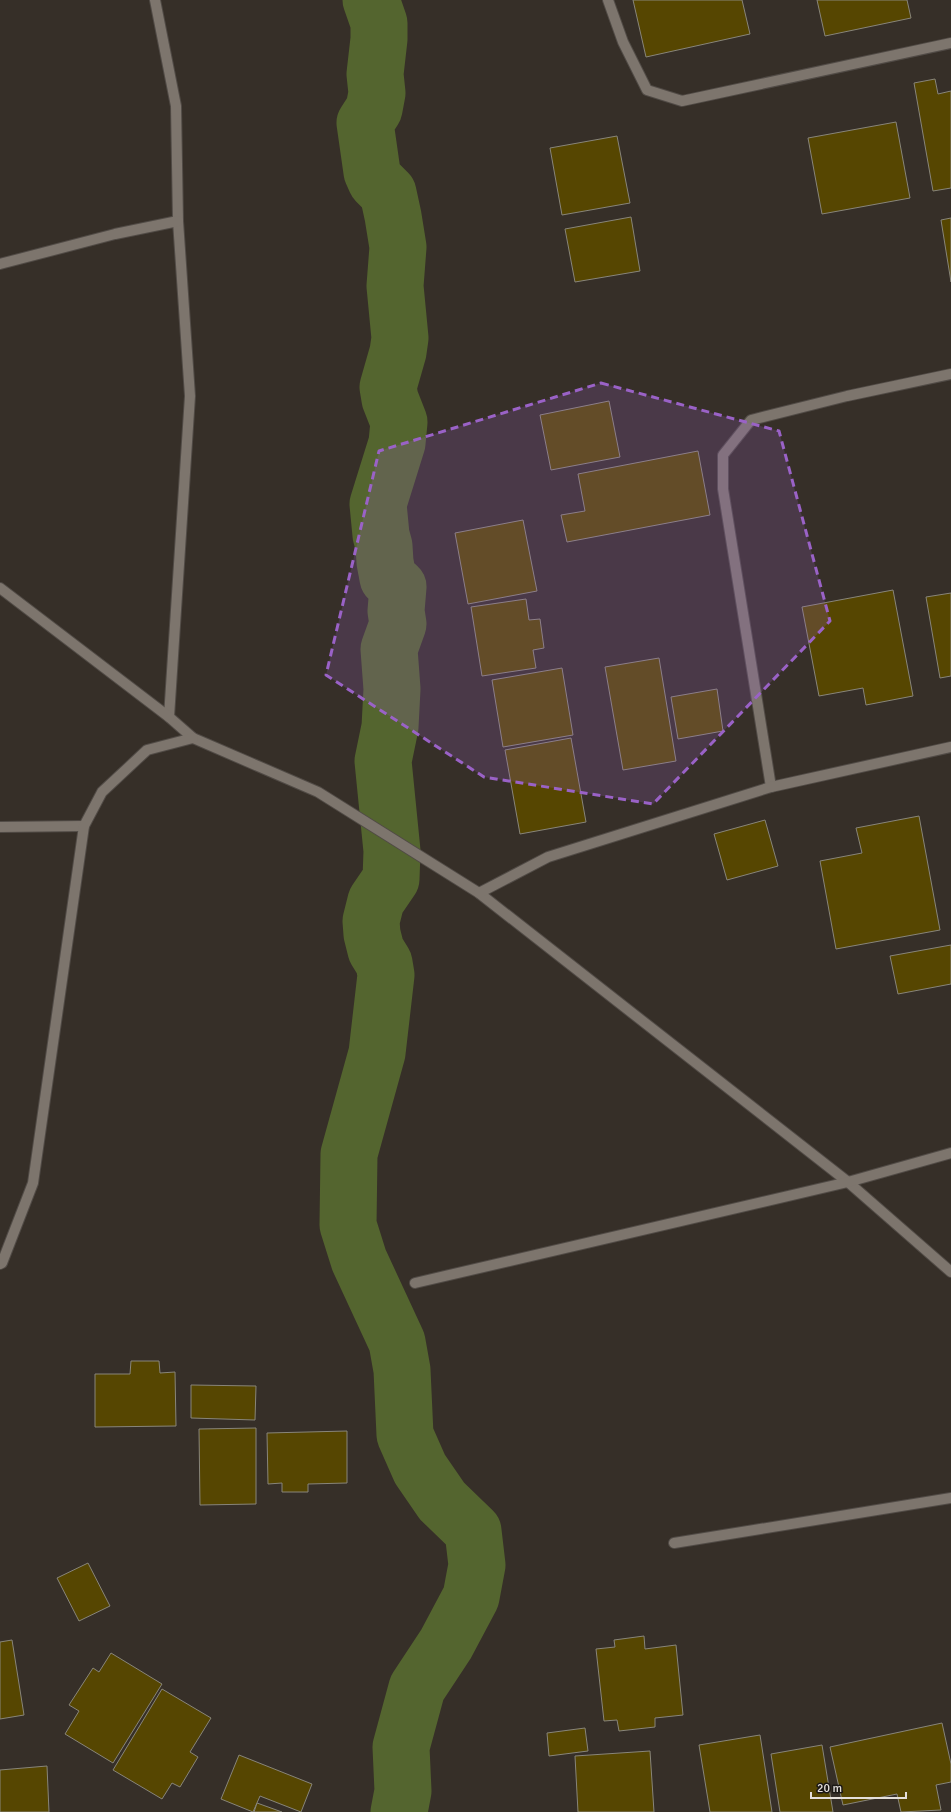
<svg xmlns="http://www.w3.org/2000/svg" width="951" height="1812" font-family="Signika,sans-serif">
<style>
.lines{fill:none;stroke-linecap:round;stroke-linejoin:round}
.river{stroke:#54652f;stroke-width:57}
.building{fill:#564601;stroke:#88857a}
.minor-casing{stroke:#514b46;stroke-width:12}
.minor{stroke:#7d756d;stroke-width:10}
.marked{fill:#9a62c7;fill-opacity:0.2;stroke:#9a62c7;stroke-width:3;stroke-dasharray:8 5;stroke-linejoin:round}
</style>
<rect width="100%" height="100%" fill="#362f28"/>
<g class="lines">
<polyline class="river" points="371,0 379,23 379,39 375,74 377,93 374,109 365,123 372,172 376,181 388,193 393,216 398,247 395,286 400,338 398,352 388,387 390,399 399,422 397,443 378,504 381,535 384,546 385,562 388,578 398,587 396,611 398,624 389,649 392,689 390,727 383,761 392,851 391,879 376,901 371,921 372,934 376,950 384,963 386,975 377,1053 349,1154 348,1225 359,1260 397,1342 402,1370 405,1435 420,1469 442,1501 473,1531 477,1565 471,1597 446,1644 417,1688 401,1747 403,1791 399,1812"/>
</g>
<g class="building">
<polygon points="633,0 742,0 750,34 646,57"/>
<polygon points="817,0 907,0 911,18 825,36"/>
<polygon points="935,79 938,94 951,91 951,188 933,191 914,83"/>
<polygon points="896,122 910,198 822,214 808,138"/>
<polygon points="617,136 630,203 562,215 550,148"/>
<polygon points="631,217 640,271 575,282 565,229"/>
<polygon points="951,218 951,282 941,220"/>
<polygon points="609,401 620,457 551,470 540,415"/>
<polygon points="698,451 710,515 567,542 561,515 585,511 578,474"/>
<polygon points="523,520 537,591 468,604 455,533"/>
<polygon points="893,590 913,696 866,705 863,688 819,696 802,607"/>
<polygon points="951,593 951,676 940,678 926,597"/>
<polygon points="526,599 529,620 540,619 544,648 533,650 536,668 482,676 471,607"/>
<polygon points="659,658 676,761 623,770 605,667"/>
<polygon points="562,668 573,735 503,747 492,680"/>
<polygon points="717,689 723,731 678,739 671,697"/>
<polygon points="571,738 586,822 520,834 505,750"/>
<polygon points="919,816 940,930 836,949 820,861 862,853 856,828"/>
<polygon points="765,820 778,866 727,880 714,834"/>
<polygon points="951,945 951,984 898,994 890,956"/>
<polygon points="131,1361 159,1361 160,1373 175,1372 176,1426 95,1427 95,1374 130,1374"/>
<polygon points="191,1385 256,1386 255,1420 191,1418"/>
<polygon points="256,1428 256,1504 200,1505 199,1429"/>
<polygon points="347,1431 347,1483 308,1484 308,1492 282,1492 282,1483 268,1484 267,1433"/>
<polygon points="88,1563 110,1606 79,1621 57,1578"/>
<polygon points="644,1636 645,1649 676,1645 683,1715 655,1718 655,1727 619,1731 617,1720 604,1721 596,1649 615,1647 614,1640"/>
<polygon points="12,1640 24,1715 0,1719 0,1642"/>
<polygon points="111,1653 162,1684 113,1763 65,1734 79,1711 69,1705 93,1668 99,1672"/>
<polygon points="162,1689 211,1718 190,1752 198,1757 180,1787 172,1783 162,1799 113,1770"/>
<polygon points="942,1723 951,1764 951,1782 936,1785 941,1810 901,1812 897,1794 843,1805 830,1747"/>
<polygon points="585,1728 588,1751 549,1756 547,1733"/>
<polygon points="760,1735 772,1812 710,1812 699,1745"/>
<polygon points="822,1745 833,1812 780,1812 771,1754"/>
<polygon points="650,1751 654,1812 578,1812 575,1756"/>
<polygon points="239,1755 312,1784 301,1812 260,1796 253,1812 221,1799"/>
<polygon points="47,1766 49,1812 0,1812 0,1770"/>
<polygon points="257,1803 282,1812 254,1812"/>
</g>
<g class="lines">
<g class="minor-casing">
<g id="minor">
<polyline points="155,0 176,106 178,221 190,396 169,717"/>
<polyline points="608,0 623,42 647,90 682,101 951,43"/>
<polyline points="0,264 115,234 178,221"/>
<polyline points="0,588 169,717 193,738 318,792 479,893 848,1182 951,1272"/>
<polyline points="771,787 723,489 723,455 751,420 847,396 951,374"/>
<polyline points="0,827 84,826"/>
<polyline points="479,893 548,857 771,787 951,747"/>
<polyline points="0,1264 2,1263 33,1183 84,826 102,792 147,750 193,738"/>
<polyline points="415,1283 848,1182 951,1153"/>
<polyline points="674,1543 951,1498"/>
</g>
</g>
<use href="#minor" class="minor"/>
</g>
<path class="marked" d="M 601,383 L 779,431 L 830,621 L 653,804 L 484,777 L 326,675 L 379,451 Z"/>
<path d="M811 1792v6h95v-6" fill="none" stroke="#e4dfdb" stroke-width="2"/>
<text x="817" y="1792" font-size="12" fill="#e4dfdb" stroke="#1b1815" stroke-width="3" paint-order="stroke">20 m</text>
</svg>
